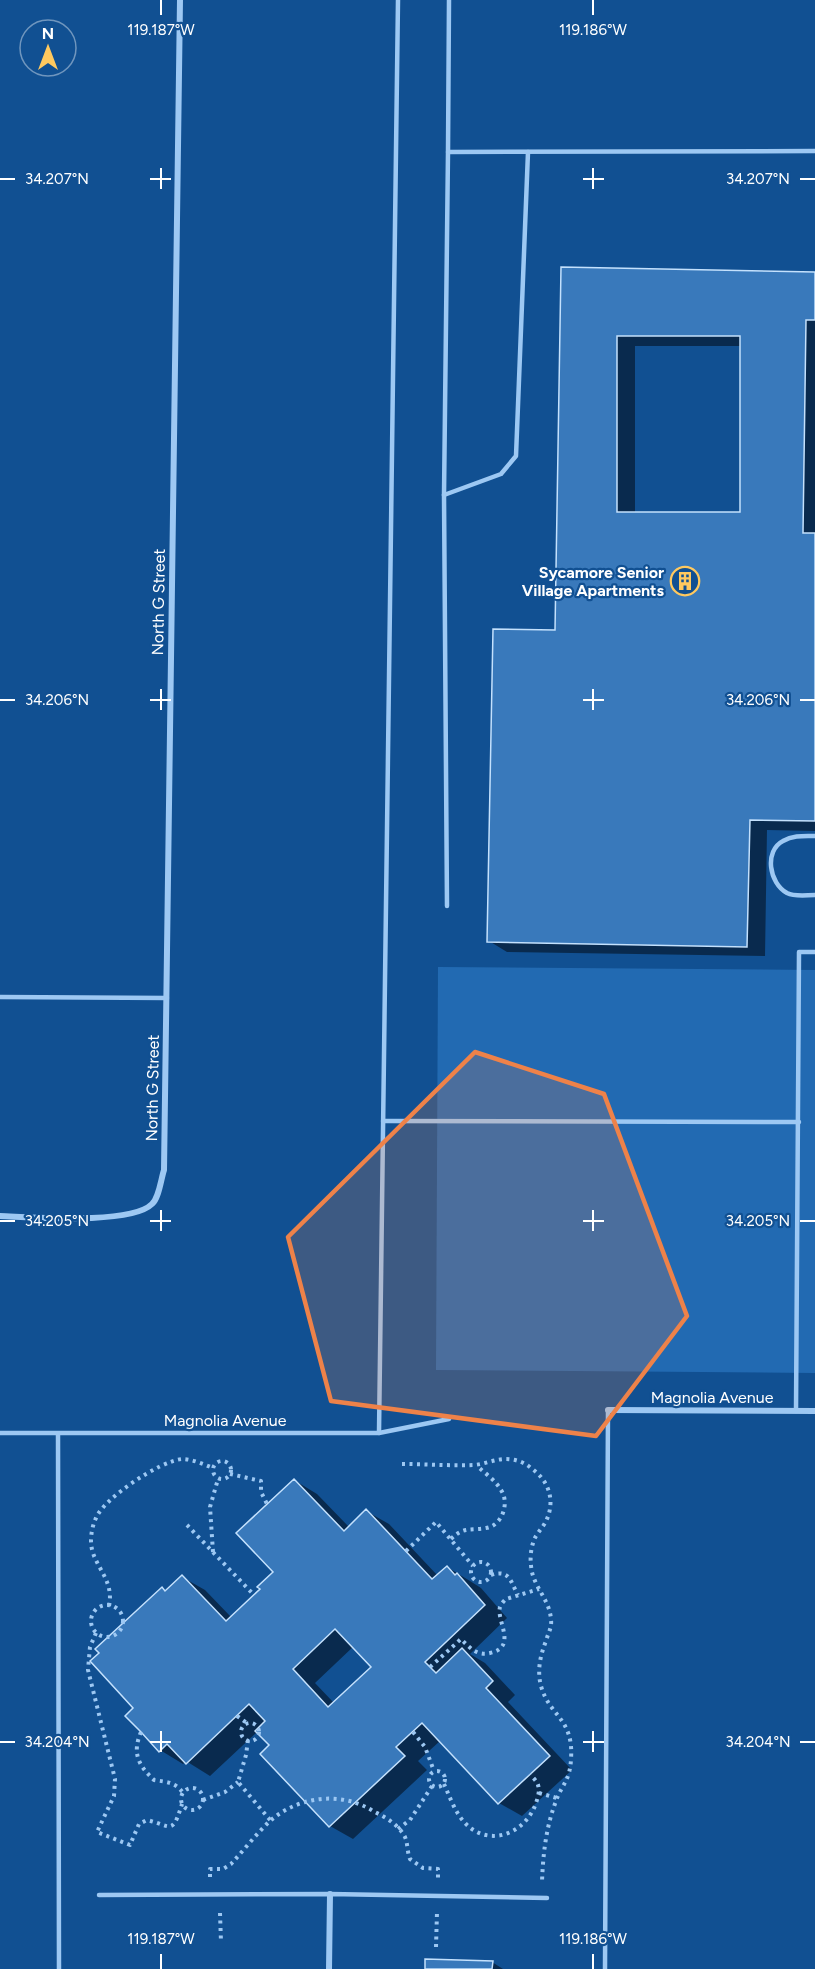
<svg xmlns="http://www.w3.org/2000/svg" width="815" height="1969" font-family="Figtree,sans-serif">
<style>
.green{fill:#226ab2}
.shadow{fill:#0007;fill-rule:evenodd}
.building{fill:#3979bb;stroke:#c4e1fd;stroke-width:1.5;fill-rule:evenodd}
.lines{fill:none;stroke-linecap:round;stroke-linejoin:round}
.path{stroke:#9dc8f3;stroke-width:4;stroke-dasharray:3 4.5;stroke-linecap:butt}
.lane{stroke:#9dc8f3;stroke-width:4.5}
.street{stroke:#9dc8f3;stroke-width:6}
.marked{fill:#ee8249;fill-opacity:0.2;stroke:#ee8249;stroke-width:4.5;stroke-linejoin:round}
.ticks{fill:none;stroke:#fff;stroke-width:2}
.labels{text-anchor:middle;stroke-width:4.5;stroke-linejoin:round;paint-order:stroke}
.poi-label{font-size:16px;font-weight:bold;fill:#fff;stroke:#115092;text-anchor:end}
.street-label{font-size:16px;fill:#fff;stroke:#115092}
.ticks-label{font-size:15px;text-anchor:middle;fill:#fff;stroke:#115092;stroke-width:4.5;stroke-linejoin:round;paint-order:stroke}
</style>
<rect width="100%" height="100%" fill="#115092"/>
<polygon class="green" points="438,967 815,970 815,1373 436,1370"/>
<g class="shadow">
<path d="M 563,269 L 815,273 L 815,831 L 767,830 L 765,956 L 507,952 L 489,941 L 556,632 ZM 635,346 L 741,346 L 741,513 L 635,513 Z"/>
<path d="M 294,1480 L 317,1494 L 349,1527 L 366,1511 L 389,1524 L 438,1576 L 447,1567 L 470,1581 L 481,1588 L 507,1618 L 470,1654 L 485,1663 L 515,1695 L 508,1702 L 572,1770 L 522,1816 L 499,1803 L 440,1741 L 418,1761 L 427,1770 L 353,1839 L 330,1826 L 262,1754 L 271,1745 L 258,1731 L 210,1776 L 186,1761 L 183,1764 L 160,1750 L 135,1708 L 162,1589 L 167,1592 L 182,1577 L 205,1590 L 232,1618 L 262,1590 L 275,1572 ZM 354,1646 L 373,1667 L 334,1703 L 315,1683 Z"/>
<polygon points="492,1962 503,1969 427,1969"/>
</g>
<g class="building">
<path d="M 561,267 L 815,272 L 815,320 L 806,320 L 803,533 L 815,533 L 815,821 L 750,820 L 747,947 L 487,942 L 493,629 L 555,630 ZM 617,336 L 740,336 L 740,512 L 617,512 Z"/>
<path d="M 294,1479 L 344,1531 L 366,1509 L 432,1579 L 447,1566 L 455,1575 L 457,1573 L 485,1605 L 425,1662 L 436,1673 L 462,1648 L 493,1681 L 486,1688 L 550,1756 L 498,1804 L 422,1723 L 396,1747 L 405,1756 L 329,1827 L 260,1754 L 269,1745 L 255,1731 L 265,1721 L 249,1704 L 186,1764 L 167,1744 L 159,1752 L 141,1732 L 125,1716 L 133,1708 L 90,1661 L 99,1653 L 95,1649 L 162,1587 L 165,1591 L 182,1575 L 226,1621 L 260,1589 L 257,1587 L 273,1572 L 236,1533 ZM 335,1629 L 371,1667 L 328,1707 L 293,1669 Z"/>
<polygon points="425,1959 493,1961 492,1969 425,1969"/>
</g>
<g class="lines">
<g class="path">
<circle cx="222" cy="1470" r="9"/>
<path d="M 402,1464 C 426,1464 450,1466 474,1465 C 485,1464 495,1459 506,1459 C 515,1459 524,1462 531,1468 C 550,1481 556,1503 545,1523 C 541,1530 535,1535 533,1543 C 531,1549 530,1558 531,1565 C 532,1586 550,1599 551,1620 C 552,1628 548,1633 546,1641 C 540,1656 537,1671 541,1686 C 549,1716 574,1718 571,1759 C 570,1781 562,1784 556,1801 C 546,1827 543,1854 542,1882"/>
<polyline points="230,1474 261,1481 261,1492 267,1504"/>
<polyline points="187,1525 254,1595"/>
<path d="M 451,1539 C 464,1526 470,1531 486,1528 C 502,1526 510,1503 501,1490 C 496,1481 485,1473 477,1466"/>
<polyline points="406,1551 436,1522 473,1566"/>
<polyline points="213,1552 210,1507 218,1479"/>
<circle cx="481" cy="1572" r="10"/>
<path d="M 491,1575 C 510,1569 510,1581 518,1595"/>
<circle cx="107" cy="1621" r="16"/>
<path d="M 109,1606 C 115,1578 91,1565 91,1541 C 91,1533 93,1524 96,1518 C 104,1498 160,1461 182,1459 C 192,1459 203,1464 213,1468"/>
<path d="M 96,1633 L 90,1647 L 88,1670 L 115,1779 L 114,1796 L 97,1832 L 130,1845 L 139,1824 L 147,1820 C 172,1826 172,1836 182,1804"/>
<path d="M 430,1667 L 461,1639 C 470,1648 477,1656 490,1653 C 518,1647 496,1621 500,1607 C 501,1604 504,1601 506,1599 L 539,1589"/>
<polyline points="237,1716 247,1723"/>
<circle cx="250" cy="1732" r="9"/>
<path d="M 141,1732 C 132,1753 138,1765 154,1780 C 166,1782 176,1782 183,1793"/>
<polyline points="413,1732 425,1747 434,1771"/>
<polyline points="248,1740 246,1755 238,1782 271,1821"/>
<circle cx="437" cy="1779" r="8"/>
<path d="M 444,1784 C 450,1797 455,1813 466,1824 C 490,1848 526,1833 536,1803 C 538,1797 540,1791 538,1785 C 537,1781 533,1778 530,1774"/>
<circle cx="192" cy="1799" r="11"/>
<polyline points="539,1793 557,1798"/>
<polyline points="203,1800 225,1792 238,1782"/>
<polyline points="398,1829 410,1820 432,1786"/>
<path d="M 210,1877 L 210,1869 L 223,1869 L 231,1864 C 244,1850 257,1833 271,1820 C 300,1796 341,1791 373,1811 C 385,1817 398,1824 405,1837 C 408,1844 407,1852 410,1859 L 423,1868 L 438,1869 L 438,1878"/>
<polyline points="220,1913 221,1942"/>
<polyline points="436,1947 437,1912"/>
</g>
<g class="lane">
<polyline points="448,152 449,0"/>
<polyline points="444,495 501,474 516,456 528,152"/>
<path d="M 815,836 C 804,836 793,835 783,841 C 764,851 769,883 787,893 C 795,897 806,895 815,895"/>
<polyline points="447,906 444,495 448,152 815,151"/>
<polyline points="0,997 167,998"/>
<polyline points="383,1121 799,1122"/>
<polyline points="796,1411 799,952 815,952"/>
<polyline points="0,1433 379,1433 449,1419"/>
<polyline points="379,1433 398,0"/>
<polyline points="58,1434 59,1969"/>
<polyline points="99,1895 330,1894 547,1898"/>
<polyline points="605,1969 608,1410"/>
</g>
<g class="street">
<path d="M 0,1216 C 31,1217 131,1225 152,1204 C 159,1198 161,1179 164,1170 L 180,0"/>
<polyline points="608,1410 815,1411"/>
<polyline points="329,1969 330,1894"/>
</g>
</g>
<path class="marked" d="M 475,1052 L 604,1094 L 687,1316 L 596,1436 L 331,1401 L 288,1237 Z"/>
<path class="ticks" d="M 161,0 L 161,15M 593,0 L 593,15M 161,168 L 161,189M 593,168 L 593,189M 0,179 L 15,179M 150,179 L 171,179M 583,179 L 604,179M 800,179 L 815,179M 161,689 L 161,710M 593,689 L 593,710M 0,700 L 15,700M 150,700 L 171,700M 583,700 L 604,700M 800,700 L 815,700M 161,1210 L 161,1231M 593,1210 L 593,1231M 0,1221 L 15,1221M 150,1221 L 171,1221M 583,1221 L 604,1221M 800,1221 L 815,1221M 161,1731 L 161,1752M 593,1731 L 593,1752M 0,1742 L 15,1742M 150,1742 L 171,1742M 583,1742 L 604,1742M 800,1742 L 815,1742M 161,1954 L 161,1969M 593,1954 L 593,1969"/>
<defs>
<g id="building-ring" transform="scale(1.5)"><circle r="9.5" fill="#115092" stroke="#ffc95f" stroke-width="1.5"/><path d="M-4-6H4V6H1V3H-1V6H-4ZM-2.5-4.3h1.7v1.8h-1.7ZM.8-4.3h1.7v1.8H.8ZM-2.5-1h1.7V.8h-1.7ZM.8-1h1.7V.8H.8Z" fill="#ffc95f"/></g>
</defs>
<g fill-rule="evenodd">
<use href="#building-ring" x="685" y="581"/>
</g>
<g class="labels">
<g class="poi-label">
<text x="664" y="578">Sycamore Senior<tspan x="664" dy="18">Village Apartments</tspan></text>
</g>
<g class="street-label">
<text transform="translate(158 602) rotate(-89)" y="6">North G Street</text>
<text transform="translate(152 1088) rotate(-89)" y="6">North G Street</text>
<text x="712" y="1403">Magnolia Avenue</text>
<text x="225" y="1426">Magnolia Avenue</text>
</g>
</g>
<g class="ticks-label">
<text x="161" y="35">119.187°W</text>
<text x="593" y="35">119.186°W</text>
<text x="57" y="184">34.207°N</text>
<text x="758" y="184">34.207°N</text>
<text x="57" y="705">34.206°N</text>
<text x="758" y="705">34.206°N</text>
<text x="57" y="1226">34.205°N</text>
<text x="758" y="1226">34.205°N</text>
<text x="57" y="1747">34.204°N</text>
<text x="758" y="1747">34.204°N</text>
<text x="161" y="1944">119.187°W</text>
<text x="593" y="1944">119.186°W</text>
</g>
<g transform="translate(48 48)"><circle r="28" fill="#115092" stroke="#7096be" stroke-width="1.5"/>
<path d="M0-4.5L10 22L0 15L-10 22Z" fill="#ffc95f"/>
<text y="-9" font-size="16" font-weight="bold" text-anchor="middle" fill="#ffffff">N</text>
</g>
</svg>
